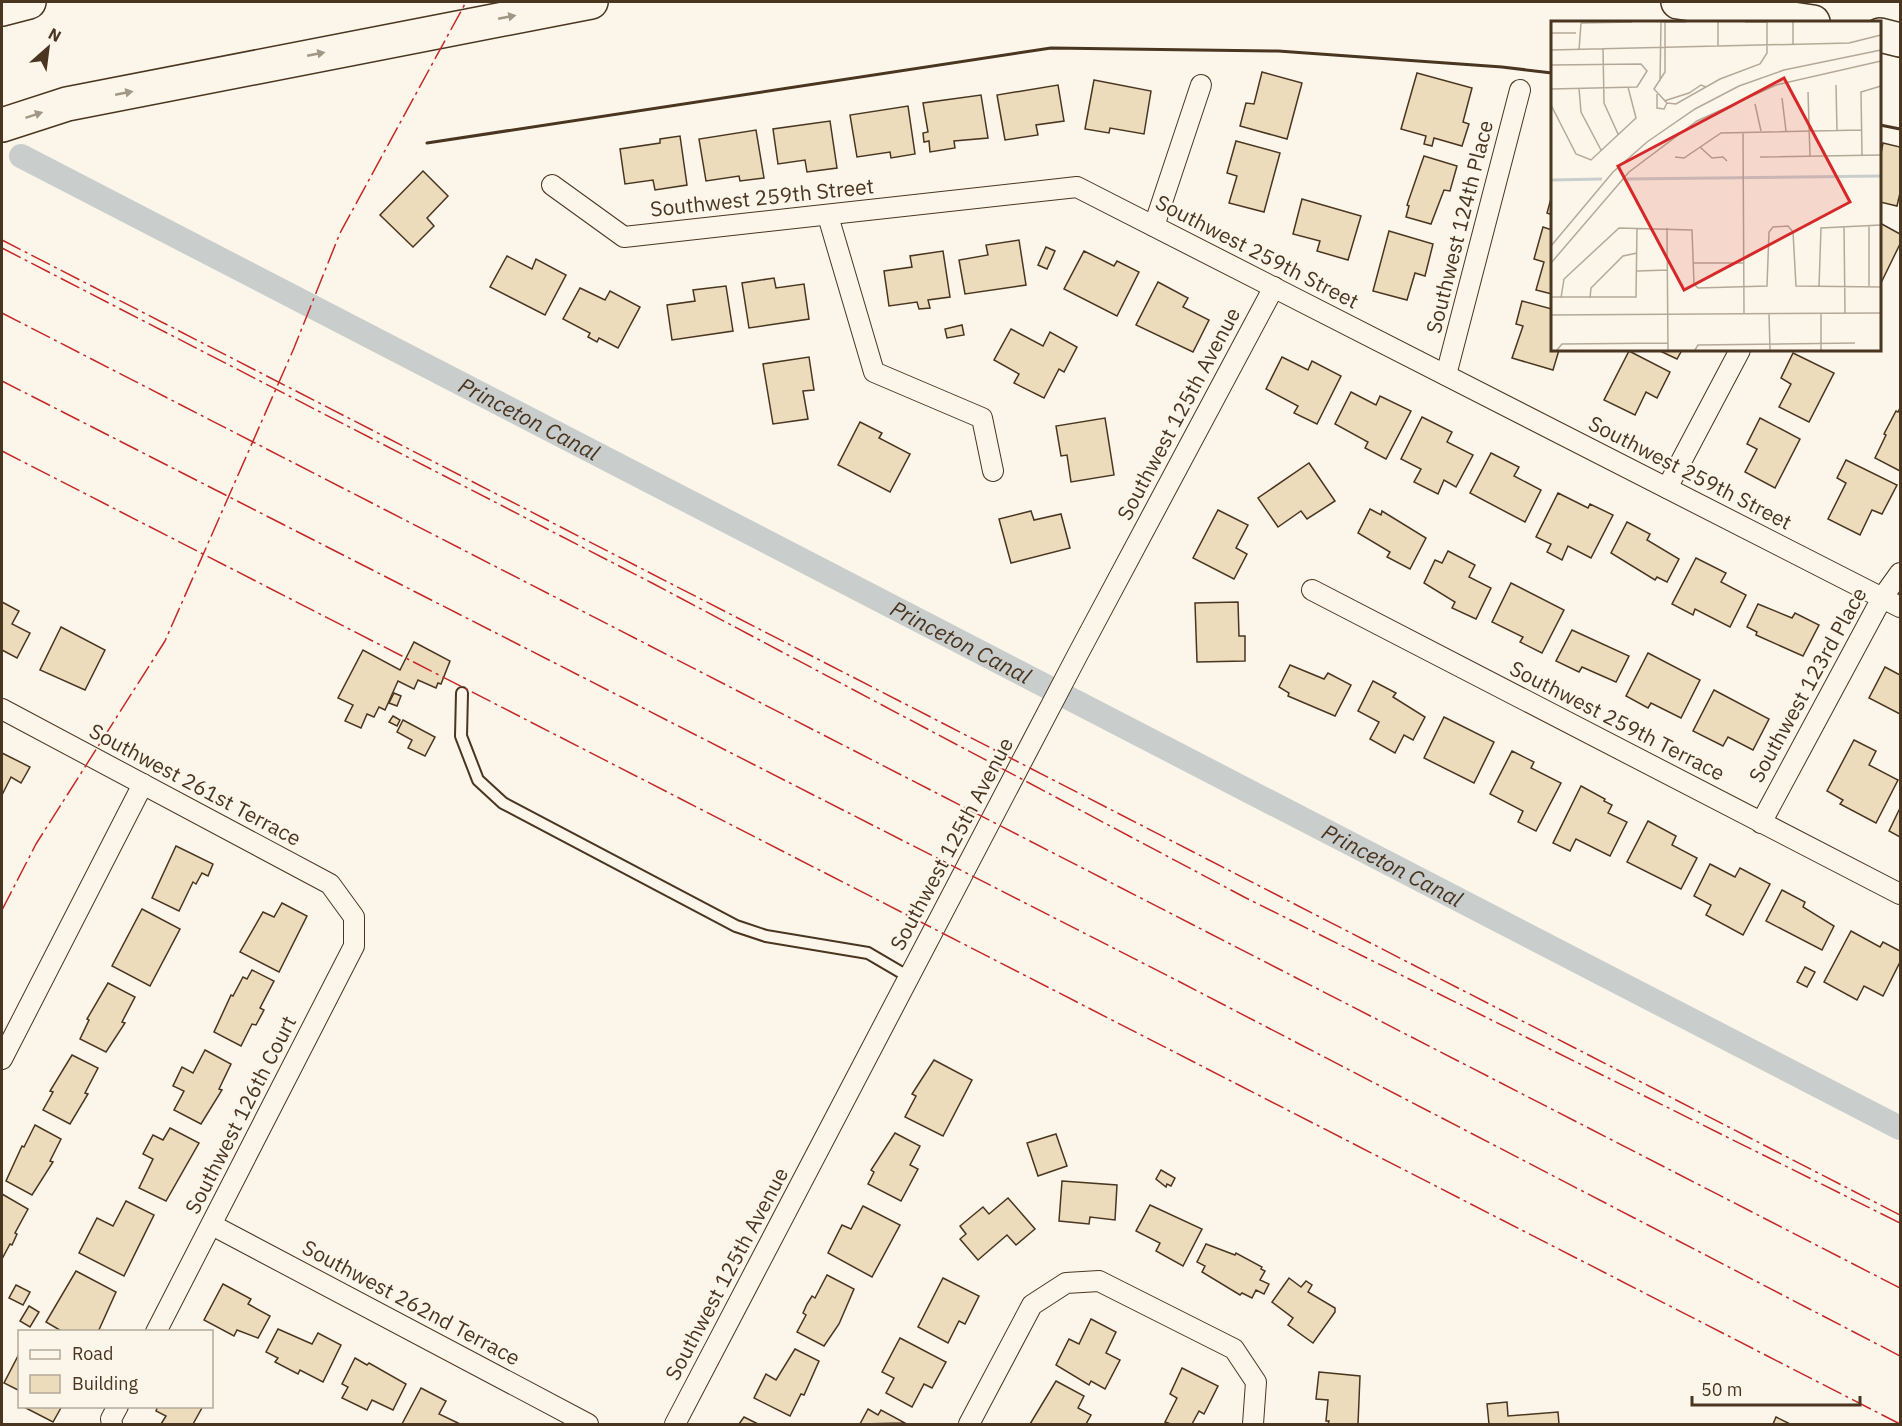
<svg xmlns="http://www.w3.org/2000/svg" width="1902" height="1426" font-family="'IBM Plex Sans',sans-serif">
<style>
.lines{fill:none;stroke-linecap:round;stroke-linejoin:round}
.canal{stroke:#c9cecd;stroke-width:24}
.building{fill:#ecdcbc;stroke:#4a3520;stroke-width:1.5}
.lane-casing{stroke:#4a3520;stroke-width:14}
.street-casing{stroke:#4a3520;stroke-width:22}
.highway-casing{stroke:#4a3520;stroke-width:36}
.lane{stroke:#fbf6e9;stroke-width:10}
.street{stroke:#fbf6e9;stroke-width:20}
.highway{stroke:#fbf6e9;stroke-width:33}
.wall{stroke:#4a3520;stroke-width:3}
.power{stroke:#c62828;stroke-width:1.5;stroke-dasharray:21 4.5 3 4.5;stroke-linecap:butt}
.oneway{fill:#a29684}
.labels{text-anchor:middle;stroke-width:4.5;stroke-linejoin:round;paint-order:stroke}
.street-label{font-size:21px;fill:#4a3520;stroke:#fbf6e9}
.water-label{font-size:22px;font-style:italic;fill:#4a3520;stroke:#fbf6e9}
.inset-river{fill:none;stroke:#c9cecd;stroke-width:3}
.inset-road{fill:none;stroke:#b4a999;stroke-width:1.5}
.view{fill:#d62828;fill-opacity:0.15;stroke:#d62828;stroke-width:3}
.inset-edge{fill:none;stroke:#4a3520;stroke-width:3}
</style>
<rect width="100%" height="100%" fill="#fbf6e9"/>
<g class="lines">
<path class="canal" id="s1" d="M 21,156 L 1900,1128"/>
</g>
<g class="building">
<polygon points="1262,72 1302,83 1287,139 1240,126 1246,103 1254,104"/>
<polygon points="1417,73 1472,88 1463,122 1469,124 1462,146 1434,138 1432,146 1424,144 1426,136 1401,129"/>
<polygon points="1094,80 1151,91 1144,134 1110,128 1109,133 1085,129"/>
<polygon points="1058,85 1064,121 1036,125 1038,135 1005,140 997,95"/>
<polygon points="981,95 988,138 954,141 955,148 930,152 929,141 924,142 923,133 928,132 923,103"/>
<polygon points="908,106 915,154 891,158 890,152 857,157 850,115"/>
<polygon points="830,121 837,168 807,172 805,160 778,164 773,129"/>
<polygon points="756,130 764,178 740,181 739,176 706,181 699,139"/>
<polygon points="680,136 687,185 655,190 653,180 625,184 620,149 660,143 660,139"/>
<polygon points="1236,141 1280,153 1264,212 1229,203 1237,176 1227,173"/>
<polygon points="1883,143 1900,147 1900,193 1897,206 1880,202 1880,158"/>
<polygon points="1424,156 1457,166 1450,191 1444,190 1431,224 1406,217 1409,206 1407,205"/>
<polygon points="423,171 448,196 427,218 434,226 413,247 380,215"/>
<polygon points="1552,195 1552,215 1547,213"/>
<polygon points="1302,199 1361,216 1348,260 1317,251 1320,241 1293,234"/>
<polygon points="1880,223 1900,234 1900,244 1880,285"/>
<polygon points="1543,227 1552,230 1552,294 1536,290 1544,262 1534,259"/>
<polygon points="1389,231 1433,244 1425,276 1415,273 1407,300 1373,291"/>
<polygon points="1019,240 1026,285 965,294 959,260 988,255 986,245"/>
<polygon points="1046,247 1055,251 1047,269 1038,265"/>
<polygon points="943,251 950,297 928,300 930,308 919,309 917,302 889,306 884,271 912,267 910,256"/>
<polygon points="1084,251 1114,266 1117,261 1139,272 1117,316 1064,289"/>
<polygon points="507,256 532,269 536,259 566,275 545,315 490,287"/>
<polygon points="774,278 776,288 804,284 809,319 749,328 742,283"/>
<polygon points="1158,282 1188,298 1183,307 1209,320 1193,352 1136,325"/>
<polygon points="726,286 733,331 672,340 667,305 695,301 693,290"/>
<polygon points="580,288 605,300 610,291 640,307 618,348 599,338 597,342 588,337 590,333 563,319"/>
<polygon points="1522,301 1552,309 1552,350 1559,350 1553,370 1512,358 1523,326 1516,324"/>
<polygon points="962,325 964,335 947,338 945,329"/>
<polygon points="1011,329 1043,346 1050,332 1077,347 1064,372 1059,369 1044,398 1014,383 1019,374 994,360"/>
<polygon points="1658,350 1682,350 1677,359"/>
<polygon points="1629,351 1670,372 1657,398 1646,392 1635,415 1604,400"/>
<polygon points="1793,353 1834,373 1809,422 1779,407 1791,384 1781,378"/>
<polygon points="809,357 814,390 803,391 808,419 773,424 763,364"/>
<polygon points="1282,357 1308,370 1312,361 1341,376 1317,424 1294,413 1298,406 1266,389"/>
<polygon points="1351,392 1376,405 1380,396 1411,411 1386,459 1365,448 1368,442 1335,424"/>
<polygon points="1900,408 1900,471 1875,458 1886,435 1884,434 1896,411 1898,412"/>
<polygon points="1422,417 1452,432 1447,442 1473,455 1456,487 1444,480 1438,494 1414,482 1421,469 1401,459"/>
<polygon points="1105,418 1114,475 1071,482 1067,455 1061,456 1056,426"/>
<polygon points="1760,418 1800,439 1775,488 1745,472 1757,449 1747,444"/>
<polygon points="860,422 882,433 879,438 910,454 890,492 838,465"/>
<polygon points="1491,453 1519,467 1514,476 1541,490 1525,522 1470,493"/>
<polygon points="1846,460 1897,485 1882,514 1872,510 1860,535 1828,519 1846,483 1837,478"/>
<polygon points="1309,463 1335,501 1307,519 1301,511 1278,527 1258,498"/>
<polygon points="1558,493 1588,508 1590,504 1613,515 1591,558 1568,546 1562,560 1547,552 1551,544 1536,537"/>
<polygon points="1370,509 1381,515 1382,511 1426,538 1410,569 1387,557 1390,552 1358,533"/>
<polygon points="1218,510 1248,525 1236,548 1247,554 1234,579 1193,558"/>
<polygon points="1031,511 1034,520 1061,514 1070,548 1011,563 999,519"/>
<polygon points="1627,522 1650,534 1647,540 1679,559 1667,582 1657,577 1655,580 1611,553"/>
<polygon points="1448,551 1475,565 1469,577 1491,588 1476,619 1452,608 1455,602 1424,583 1435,560 1442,563"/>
<polygon points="1696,558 1726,573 1721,582 1746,595 1730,627 1695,609 1693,615 1672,604"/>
<polygon points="1511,583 1564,610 1542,653 1520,642 1523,637 1492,622"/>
<polygon points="2,602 19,611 12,624 30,633 17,658 2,650"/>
<polygon points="1238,602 1239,636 1245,636 1245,661 1197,662 1195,603"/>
<polygon points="1758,604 1792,618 1795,613 1819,625 1803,656 1756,635 1757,632 1747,627"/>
<polygon points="61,627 105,650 85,690 40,670"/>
<polygon points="1572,630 1629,656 1616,682 1582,667 1579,672 1556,661"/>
<polygon points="414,642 450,661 441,684 438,683 436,688 418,680 414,689 398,681 385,710 379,707 374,717 367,714 361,728 345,721 353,705 338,698 363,650 400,670"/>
<polygon points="1648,653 1700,680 1681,718 1651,703 1648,708 1626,696"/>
<polygon points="1290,665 1324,679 1328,673 1351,685 1335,716 1288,696 1289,693 1279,687"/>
<polygon points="1885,667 1900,675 1900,714 1869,698"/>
<polygon points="1373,681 1396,693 1393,697 1425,717 1413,740 1404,735 1395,753 1370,739 1379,722 1358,711"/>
<polygon points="1714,690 1769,719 1753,750 1728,737 1723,746 1693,731"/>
<polygon points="394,693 401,696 397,706 389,703"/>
<polygon points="393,716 400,720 397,726 389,722"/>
<polygon points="1444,717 1494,742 1474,783 1424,758"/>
<polygon points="403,720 435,737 425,756 408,748 412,740 397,732"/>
<polygon points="1854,740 1876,751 1869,765 1898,780 1876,823 1840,804 1843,800 1827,791"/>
<polygon points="1512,751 1534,762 1531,768 1561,783 1536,831 1518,822 1523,811 1490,794"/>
<polygon points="2,753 30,767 21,783 11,777 2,795"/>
<polygon points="1581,786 1605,799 1604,801 1612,805 1608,813 1627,822 1610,856 1576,839 1570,851 1553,843"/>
<polygon points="1900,808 1900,837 1889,831"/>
<polygon points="1648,821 1676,836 1672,845 1697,858 1681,889 1627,862"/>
<polygon points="176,846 213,864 208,876 202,873 196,884 193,882 179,911 152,898"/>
<polygon points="1710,864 1735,877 1740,868 1770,884 1743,935 1706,915 1711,905 1694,896"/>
<polygon points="1782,890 1805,902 1803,907 1834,926 1822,950 1766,921"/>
<polygon points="282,903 307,916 279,972 240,952 263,912 274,917"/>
<polygon points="142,909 180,929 150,986 112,966"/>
<polygon points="1851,931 1880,947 1883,942 1900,951 1900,962 1883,996 1864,986 1857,1000 1824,982"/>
<polygon points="1805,967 1815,972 1807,987 1797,982"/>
<polygon points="252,970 274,981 260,1008 264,1010 256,1025 252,1024 241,1046 214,1032 231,995 233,996 243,977 247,979"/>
<polygon points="108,983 135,997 122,1022 125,1023 106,1052 80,1039 89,1020 87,1019"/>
<polygon points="205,1050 231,1064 219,1089 222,1090 201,1124 174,1110 184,1091 173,1086 182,1067 193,1073"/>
<polygon points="72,1055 98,1068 85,1093 88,1094 70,1124 43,1110 53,1092 50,1091"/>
<polygon points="934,1060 972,1080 943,1136 905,1117 916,1096 912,1094"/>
<polygon points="35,1125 61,1139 50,1161 53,1162 32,1195 6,1181 22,1146 24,1147"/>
<polygon points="170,1128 199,1143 166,1201 139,1188 153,1159 143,1154 153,1135 163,1140"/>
<polygon points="895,1133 920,1146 910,1165 918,1169 901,1201 868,1184 874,1172 871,1170"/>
<polygon points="1056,1134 1067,1166 1038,1176 1027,1143"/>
<polygon points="1161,1170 1175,1178 1171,1186 1167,1184 1166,1187 1156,1179"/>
<polygon points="1062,1181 1117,1185 1115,1220 1090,1217 1089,1224 1059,1221"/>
<polygon points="2,1194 28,1209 15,1233 17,1234 12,1245 10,1244 2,1259"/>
<polygon points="1008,1198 1035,1229 1016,1245 1007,1235 978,1260 960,1239 966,1234 960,1226 983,1207 989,1214"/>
<polygon points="126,1201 154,1215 124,1276 79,1253 97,1218 113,1226"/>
<polygon points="1150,1205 1202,1229 1183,1266 1156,1251 1160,1243 1136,1231"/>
<polygon points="863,1206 900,1225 872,1277 828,1253 842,1225 851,1229"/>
<polygon points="1206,1244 1235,1255 1236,1253 1262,1267 1261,1269 1265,1271 1260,1280 1269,1284 1264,1294 1256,1290 1252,1298 1242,1293 1240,1295 1202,1272 1205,1266 1197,1262"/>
<polygon points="76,1271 116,1292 98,1332 63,1332 46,1322"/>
<polygon points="827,1275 854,1289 839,1324 824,1346 797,1332 806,1315 803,1313 807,1304 812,1296 815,1298"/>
<polygon points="943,1278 979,1296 965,1324 959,1321 948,1343 918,1327"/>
<polygon points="1289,1278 1301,1287 1306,1281 1312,1285 1308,1292 1335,1308 1335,1312 1313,1343 1288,1325 1293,1318 1272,1302"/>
<polygon points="223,1284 251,1299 248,1304 270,1316 258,1338 237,1330 234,1336 204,1320"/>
<polygon points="16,1285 30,1292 23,1305 9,1298"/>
<polygon points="29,1306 39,1312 30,1327 20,1321"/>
<polygon points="1091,1319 1116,1332 1106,1353 1120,1360 1105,1389 1091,1381 1089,1385 1056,1365 1069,1339 1079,1344"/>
<polygon points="278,1329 312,1344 318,1333 341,1345 323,1382 300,1370 298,1374 275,1362 278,1358 266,1352"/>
<polygon points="900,1338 946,1362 932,1388 924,1384 912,1407 886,1393 894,1378 882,1372"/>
<polygon points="795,1349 819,1361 804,1395 801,1394 790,1416 754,1398 766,1374 776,1380"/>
<polygon points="19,1354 20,1354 20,1391 4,1383"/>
<polygon points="355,1358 367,1365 369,1363 406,1384 393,1410 372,1400 367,1410 342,1398 348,1387 342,1384"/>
<polygon points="1182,1368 1218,1386 1204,1414 1199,1411 1192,1424 1171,1424 1165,1422 1177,1398 1170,1394"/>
<polygon points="1319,1372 1360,1376 1358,1424 1328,1424 1329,1421 1326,1421 1328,1400 1316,1399"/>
<polygon points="1056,1381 1084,1396 1078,1408 1091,1415 1086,1424 1030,1424"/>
<polygon points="421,1388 446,1401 439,1414 460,1424 402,1424"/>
<polygon points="1507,1402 1508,1416 1558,1412 1559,1424 1489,1424 1487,1404"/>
<polygon points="22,1406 62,1406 53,1422"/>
<polygon points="158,1406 203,1406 193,1424 161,1424 166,1416 156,1411"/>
<polygon points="868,1409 878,1415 881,1410 905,1423 860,1424"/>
<polygon points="744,1417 758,1424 739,1424"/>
<polygon points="1776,1417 1790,1424 1773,1424"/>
</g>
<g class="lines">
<g class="lane-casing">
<polyline id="lane" points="462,693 461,736 478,780 503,803 736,926 766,936 868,953 909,977"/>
</g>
<g class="street-casing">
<g id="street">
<polyline points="552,185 624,237 1077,187 1900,607"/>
<polyline points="828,216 874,372 982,418 993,471"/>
<polyline points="1154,226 1201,85"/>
<polyline points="1446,375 1520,90"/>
<polyline points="1667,488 1740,350"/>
<polyline points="1312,590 1900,894"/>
<polyline points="2,709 330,884 354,917 354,946 156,1332"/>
<polyline points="1761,823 1882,598 1900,573"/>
<polyline points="2,1059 143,784"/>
<polyline points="212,1225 588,1424"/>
<polyline points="112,1424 111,1419 118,1406"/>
<polyline points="675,1424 1078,654 1274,287"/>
<polyline points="969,1424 1032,1305 1066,1283 1099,1281 1234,1349 1256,1382 1253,1424"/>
</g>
</g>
<g class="highway-casing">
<g id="highway">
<polyline points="1678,2 1813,22"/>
<polyline points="2,9 29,2"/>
<polyline points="1880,35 1900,40"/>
<polyline points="2,125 67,104 591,2"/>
</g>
</g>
<use href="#lane" class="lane"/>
<use href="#street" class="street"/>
<use href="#highway" class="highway"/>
<g class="wall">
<polyline points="1880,125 1900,129"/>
<polyline points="427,143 1051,48 1278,51 1502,67 1552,73"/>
</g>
<g class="power">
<polyline points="2,240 1900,1215"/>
<polyline points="2,248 652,583 1246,898 1900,1223"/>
<polyline points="2,313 1900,1288"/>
<polyline points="2,381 1180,982 1900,1356"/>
<polyline points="2,451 1900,1424"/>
<polyline points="2,910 36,844 165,641 294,348 340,233 466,2"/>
</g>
</g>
<defs><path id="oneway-solid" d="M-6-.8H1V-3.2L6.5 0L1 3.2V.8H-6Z" transform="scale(1.5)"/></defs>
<g class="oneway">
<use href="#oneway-solid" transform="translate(507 17) rotate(-11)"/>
<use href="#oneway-solid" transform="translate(316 54) rotate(-11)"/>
<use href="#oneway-solid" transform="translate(124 93) rotate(-11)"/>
<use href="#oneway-solid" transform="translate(34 115) rotate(-18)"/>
</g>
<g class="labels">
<g class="street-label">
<text transform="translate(762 198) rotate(-6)" y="7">Southwest 259th Street</text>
<text transform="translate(1460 227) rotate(-76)" y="7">Southwest 124th Place</text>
<text transform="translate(1257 252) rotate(27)" y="7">Southwest 259th Street</text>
<text transform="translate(1179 414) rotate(-62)" y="7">Southwest 125th Avenue</text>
<text transform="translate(1690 473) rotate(27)" y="7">Southwest 259th Street</text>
<text transform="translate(1808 685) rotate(-61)" y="7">Southwest 123rd Place</text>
<text transform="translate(1617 721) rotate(27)" y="7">Southwest 259th Terrace</text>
<text transform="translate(195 785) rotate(28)" y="7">Southwest 261st Terrace</text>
<text transform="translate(952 844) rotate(-62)" y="7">Southwest 125th Avenue</text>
<text transform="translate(241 1115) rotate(-63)" y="7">Southwest 126th Court</text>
<text transform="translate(727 1274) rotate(-62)" y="7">Southwest 125th Avenue</text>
<text transform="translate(411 1303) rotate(28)" y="7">Southwest 262nd Terrace</text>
</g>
<g class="water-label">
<text dy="8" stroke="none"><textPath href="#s1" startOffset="572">Princeton Canal</textPath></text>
<text dy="8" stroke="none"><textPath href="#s1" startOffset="1058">Princeton Canal</textPath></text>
<text dy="8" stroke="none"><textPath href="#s1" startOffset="1544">Princeton Canal</textPath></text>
</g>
</g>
<g transform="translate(1551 21)">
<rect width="330" height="330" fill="#fbf6e9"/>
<path class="inset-river" d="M 76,158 L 330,155M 0,159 L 51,158"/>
<path class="inset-road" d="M 112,1 L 135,1M 114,1 L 114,51 L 103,68 L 116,82M 167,1 L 167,25M 194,1 L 216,1M 30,2 L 81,1M 0,12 L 25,12M 242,23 L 242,1M 52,27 L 53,82 L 67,113M 0,29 L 298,22 L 330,14M 28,29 L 30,2M 0,44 L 90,43 L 96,50 L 86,66 L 0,68M 109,60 L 110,1M 285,64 L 286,110M 28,67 L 30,91 L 50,129M 257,71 L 259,135M 106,73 L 106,87 L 113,88 L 116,82M 231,77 L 235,110M 113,80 L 138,72 L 150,64 L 155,66M 116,82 L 125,83 L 169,58 L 209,43 L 216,32 L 216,1M 204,83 L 210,110M 0,84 L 25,133 L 40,139 L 85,97 L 77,66M 192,111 L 193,292M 149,126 L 161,137 L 172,136 L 176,140M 311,134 L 310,71 L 330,65M 124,136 L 133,137 L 170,112 L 310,109M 209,136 L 330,134M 318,204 L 318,265M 293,205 L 294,292M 116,207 L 117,329M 0,225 L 62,151 L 96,121 L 144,88 L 188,65 L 233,49 L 330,29M 0,242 L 78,151 L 146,100 L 225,64 L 330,40M 143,242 L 192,242M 86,250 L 117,249M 268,266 L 270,207 L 330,204M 0,276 L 85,276 L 86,207M 10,277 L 13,258 L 68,207 L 141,209 L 143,263 L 147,267 L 216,265 L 218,211 L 222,206 L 237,205 L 242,211 L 245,265 L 330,266M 39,277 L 40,267 L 72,235 L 86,232M 218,293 L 219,329M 0,294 L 330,292M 6,329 L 11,323 L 117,322M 144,329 L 147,324 L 304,322M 270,329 L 270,292"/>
<path class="view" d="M 233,57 L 299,181 L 133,269 L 67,145 Z"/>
<rect width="330" height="330" class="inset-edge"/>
</g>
<rect width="1902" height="1426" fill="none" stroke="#4a3520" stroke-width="6"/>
<rect x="18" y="1330" width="195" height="78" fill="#fbf6e9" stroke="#b4a999" stroke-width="1.5"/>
<rect x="30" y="1350" width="30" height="9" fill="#fbf6e9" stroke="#b4a999" stroke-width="1.5"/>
<text x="72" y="1360" font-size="18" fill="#4a3520">Road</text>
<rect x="30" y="1375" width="30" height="18" fill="#ecdcbc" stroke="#b4a999" stroke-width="1.5"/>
<text x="72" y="1390" font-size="18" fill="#4a3520">Building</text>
<g transform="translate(48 48) rotate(28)" stroke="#fbf6e9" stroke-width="4.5" paint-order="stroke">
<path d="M0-4.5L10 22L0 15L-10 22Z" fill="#4a3520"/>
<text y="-9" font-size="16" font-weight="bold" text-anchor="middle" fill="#4a3520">N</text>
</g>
<path d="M1692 1396v9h168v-9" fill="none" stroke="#4a3520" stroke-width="3"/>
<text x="1701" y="1396" font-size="18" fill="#4a3520" stroke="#fbf6e9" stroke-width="4.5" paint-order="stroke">50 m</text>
</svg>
